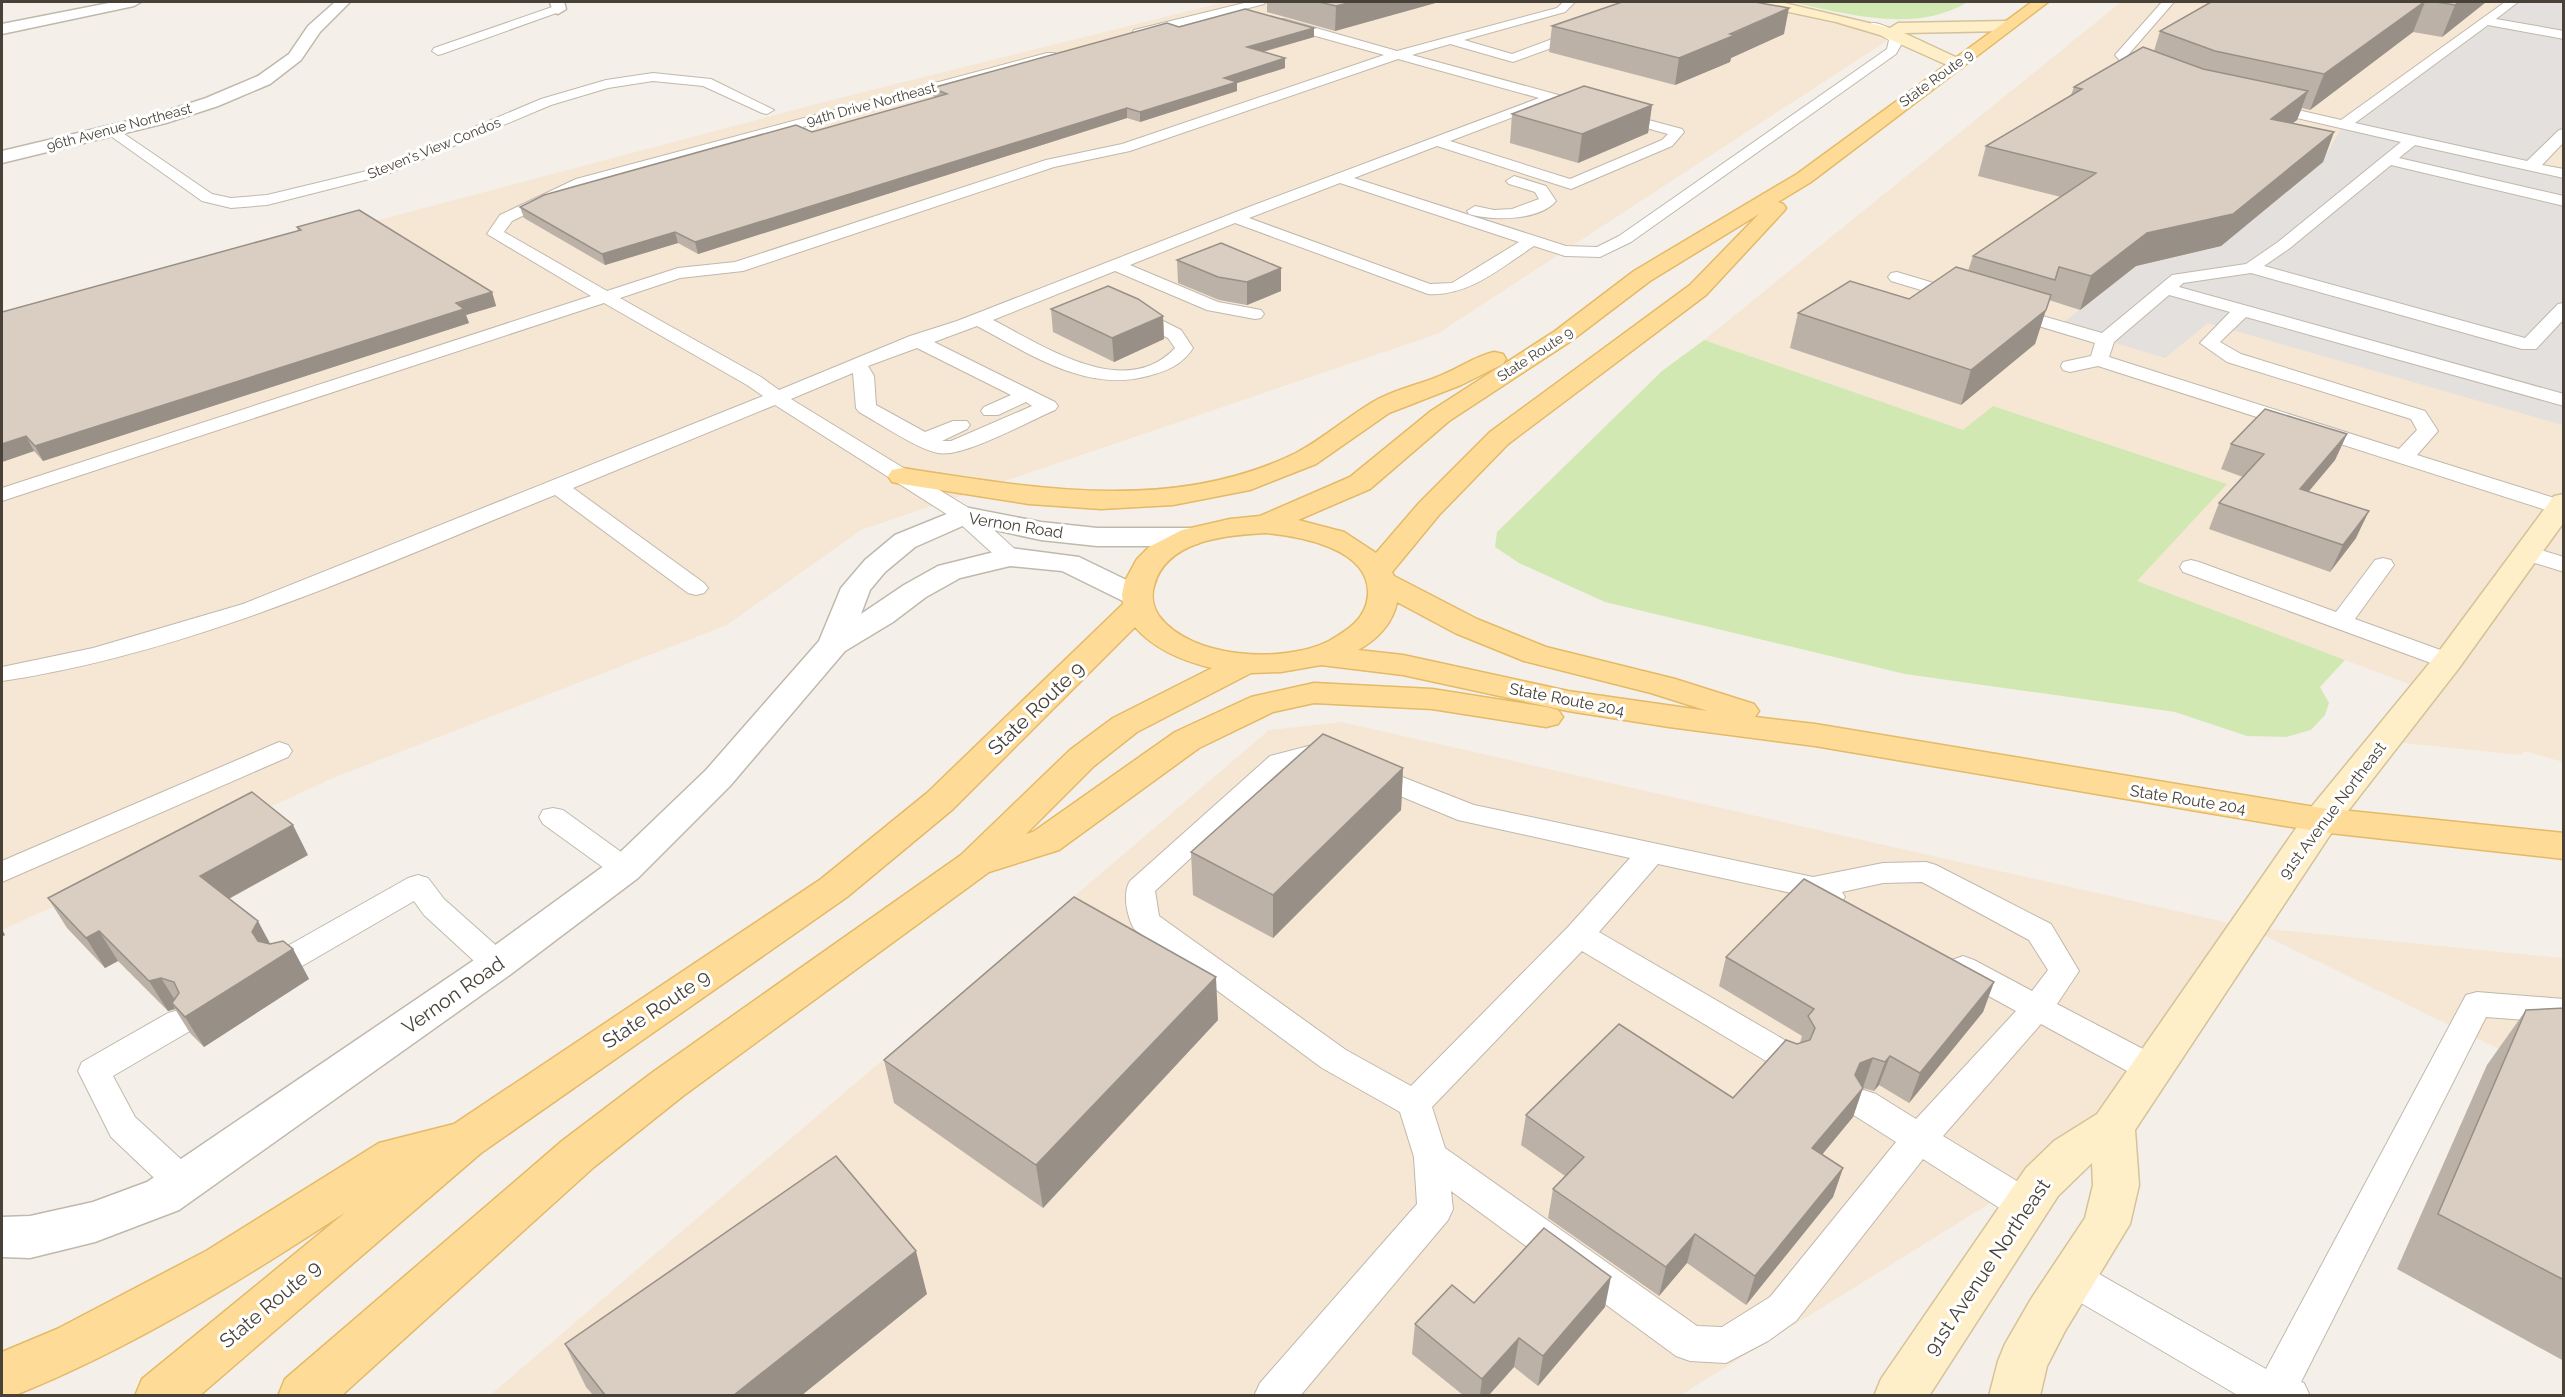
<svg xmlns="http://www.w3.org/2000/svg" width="2565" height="1397" font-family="Raleway,sans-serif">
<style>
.commercial{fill:#f6e6d4}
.green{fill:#d2e8b2}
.parking{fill:#e3e0dd}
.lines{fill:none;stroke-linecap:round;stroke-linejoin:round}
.lane-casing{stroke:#c0b8ab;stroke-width:2}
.street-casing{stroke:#c0b8ab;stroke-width:3}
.secondary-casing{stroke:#d4c299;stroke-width:3}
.primary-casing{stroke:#e4b967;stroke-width:3}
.lane{fill:#fff;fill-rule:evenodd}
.street{fill:#fff;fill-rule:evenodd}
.secondary{fill:#feefc9;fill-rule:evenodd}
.primary{fill:#fedc98;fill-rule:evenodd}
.wall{fill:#bbb1a6}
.shaded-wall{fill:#989087}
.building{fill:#d9cec1;stroke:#989087;stroke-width:1.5}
.labels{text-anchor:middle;stroke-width:6;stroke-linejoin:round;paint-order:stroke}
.far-street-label{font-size:14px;fill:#484137;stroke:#fff}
.street-label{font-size:16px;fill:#484137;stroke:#fff}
.near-street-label{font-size:20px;fill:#484137;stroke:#fff}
</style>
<rect width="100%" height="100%" fill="#f4f0e9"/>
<g class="commercial">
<polygon points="1225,2 1729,2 1894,36 1437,334 861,530 727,625 333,778 2,930 2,320 824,102"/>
<polygon points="2121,2 2563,2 2563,762 2524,751 2521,755 2385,741 2424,690 2137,581 2226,484 1963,430 1704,340"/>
<polygon points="1341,722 2247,927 2563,958 2563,1080 2247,927 2113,1127 1681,1395 489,1396 1269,730"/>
</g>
<g class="green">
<path d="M 1791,2 L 1968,2 C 1914,34 1848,14 1791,2 Z"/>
<polygon points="1704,340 1963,430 1993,406 2227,484 2137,581 2345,660 2320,687 2329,703 2325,715 2311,730 2286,737 2247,736 2175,712 1905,674 1605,602 1519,563 1495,547 1497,532 1662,371"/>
</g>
<polygon class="parking" points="2512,2 2563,2 2563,133 2530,166 2563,174 2563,425 2208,323 2165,358 2059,326 2136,266 2322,162 2344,124"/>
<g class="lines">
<g class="lane-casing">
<g id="lane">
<polygon points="1248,2 1266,2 1264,4 1138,37 1132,33 1134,30"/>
<path d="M 1563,2 L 1575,2 L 1565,12 L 1464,40 L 1512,54 L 1579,29 L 1587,29 L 1587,35 L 1513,62 L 1450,44 L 1412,55 L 1562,96 L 1564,99 L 1562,102 L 1553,102 L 1450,141 L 1570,179 L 1662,140 L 1668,134 L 1610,118 L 1608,115 L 1610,112 L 1615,111 L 1682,129 L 1684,132 L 1672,146 L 1571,189 L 1437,146 L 1354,178 L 1566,246 L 1597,247 L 1619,236 L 1887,49 L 1889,40 L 1871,29 L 1871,23 C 1882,22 1899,32 1902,43 L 1896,54 L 1631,242 L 1600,257 L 1565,256 L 1534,246 C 1502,267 1468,297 1428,294 L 1235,223 L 1130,265 L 1218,302 L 1261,310 L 1264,314 L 1261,318 L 1255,319 L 1207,310 L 1115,271 L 993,320 C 1042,345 1125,402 1175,348 L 1168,338 L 1127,317 L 1124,313 L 1127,309 L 1139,309 L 1181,330 L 1193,348 C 1182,365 1167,371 1148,376 C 1086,393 1030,354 977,326 L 934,342 L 1055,402 L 1058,406 L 1055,410 C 1029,421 963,458 938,453 C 917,449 879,423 859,412 L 856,408 L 853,373 L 791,399 L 972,510 L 1018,552 L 1021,557 L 1018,562 L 1010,564 L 1002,562 L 956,520 L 775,405 L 573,488 L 704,583 L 708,588 L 704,593 L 696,595 L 688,593 L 555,495 C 376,567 195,652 2,681 L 2,667 L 93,648 L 243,604 L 763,396 L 747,385 L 604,303 L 2,501 L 2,488 L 591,296 L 487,234 L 500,215 L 576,179 L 1047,53 L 1055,53 L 1057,56 L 1055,59 L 586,185 L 512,221 L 504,232 L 607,291 L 678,268 L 735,262 L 1046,160 L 1122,144 L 1384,55 L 1276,25 L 1276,19 L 1284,19 L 1397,51 L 1557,8 ZM 1398,59 L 1539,98 L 1254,205 L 957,321 L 910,336 L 779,390 L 761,377 L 620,298 L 680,278 L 743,271 L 1054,167 L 1130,151 ZM 1340,183 L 1519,242 L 1452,283 L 1430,284 L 1249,218 ZM 917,348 L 1011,395 L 984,407 L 981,411 L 984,415 L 998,415 L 1026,402 L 1032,406 L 951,441 L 942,441 L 967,429 L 970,425 L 967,421 L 953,421 L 925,432 L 876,405 L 874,376 L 868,366 Z"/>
<polygon points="2162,2 2174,2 2128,55 2136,62 2159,71 2161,74 2154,78 2126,68 2115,55"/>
<path d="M 2505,2 L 2518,2 L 2496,19 L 2564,31 L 2564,39 L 2488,25 L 2355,123 L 2527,161 L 2559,130 L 2564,129 L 2564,142 L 2542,165 L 2564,169 L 2564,178 L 2415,145 L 2399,158 L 2564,196 L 2564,206 L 2391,165 L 2290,248 L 2264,266 L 2525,338 L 2558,304 L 2564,303 L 2564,319 L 2536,349 L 2522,349 L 2251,273 L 2183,283 L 2179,287 L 2564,394 L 2564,406 L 2246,317 L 2220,342 L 2241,354 L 2425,411 L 2438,431 L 2417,455 L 2564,501 L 2564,513 L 2552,512 L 2098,366 L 2070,372 L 2063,370 L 2061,366 L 2063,362 L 2091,356 L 2095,343 L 2005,316 L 2002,312 L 2005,308 L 2011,307 L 2102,333 L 2172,275 L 2246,264 L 2278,242 L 2401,142 L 2262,110 L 2260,107 L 2262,104 L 2267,103 L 2341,120 ZM 2169,295 L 2230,312 L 2200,343 L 2227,362 L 2411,419 L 2417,430 L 2399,449 L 2109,357 L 2114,342 Z"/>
<polygon points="558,5 562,7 562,11 442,54 438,55 432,51 434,48"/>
<polygon points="653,73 711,79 774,110 767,114 762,113 703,86 653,81 608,88 551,105 385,175 267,205 231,208 202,201 105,132 112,128 117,129 212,194 231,198 267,195 375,169 541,99 606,80"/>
<path d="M 1514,176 L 1546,186 L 1556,201 C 1539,221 1492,221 1469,214 L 1467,211 L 1475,206 L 1494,210 L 1512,209 L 1539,199 L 1535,192 L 1509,184 L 1506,181 Z"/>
<polygon points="1897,272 1967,293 1970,297 1967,301 1961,302 1891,281 1888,277 1891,273"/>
<polygon points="2527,546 2564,557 2564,572 2519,558 2516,553 2519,548"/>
<polygon points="2383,558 2391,560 2394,565 2355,619 2457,656 2460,661 2457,666 2448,668 2439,666 2183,572 2180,567 2183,562 2191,560 2199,562 2336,612 2375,560"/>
<polygon points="279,742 288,745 292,751 288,757 2,882 2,861"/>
<path d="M 1320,743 L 1339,751 L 1343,757 L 1339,763 L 1330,766 L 1317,761 L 1288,768 L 1155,891 L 1159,916 L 1346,1050 L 1411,1086 L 1568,927 L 1630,858 L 1458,820 L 1359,779 L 1356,773 L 1359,767 L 1369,764 L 1474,805 L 1813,877 L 1883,863 L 1926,862 L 1936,865 L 2051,924 L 2079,971 L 2057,1004 L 2164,1060 L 2168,1069 L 2164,1078 L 2152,1082 L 2140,1078 L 2041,1024 L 1943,1136 L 2038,1194 L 2043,1205 L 2038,1216 L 2025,1220 L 2012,1216 L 1923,1159 L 1796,1321 L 1768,1341 L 1726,1363 L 1690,1361 L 1676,1356 L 1451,1191 L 1453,1209 L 1448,1220 L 1300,1396 L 1254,1396 L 1260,1383 L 1417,1204 L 1414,1157 L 1400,1112 L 1322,1068 L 1134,929 C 1127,916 1122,893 1130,881 L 1270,756 ZM 1658,864 L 1805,896 L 1830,907 L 1840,904 L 1845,897 L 1842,892 L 1883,883 L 1922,882 L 2029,940 L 2048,970 L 2032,991 L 1974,960 L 1963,956 L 1952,960 L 1948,968 L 1952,976 L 2016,1011 L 1916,1119 L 1876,1094 L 1864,1090 L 1852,1094 L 1847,1104 L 1852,1114 L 1896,1142 L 1770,1297 L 1722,1327 L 1697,1326 L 1445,1148 L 1432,1107 L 1582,951 L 1776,1067 L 1788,1071 L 1800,1067 L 1804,1058 L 1800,1049 L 1599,932 Z"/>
<polygon points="553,808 563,810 635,862 639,869 635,876 625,879 615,876 543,824 539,817 543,810"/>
<polygon points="418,875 428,878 444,899 508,956 512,964 508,972 497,975 486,972 424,915 414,901 297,969 286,972 275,969 271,961 275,953 408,878"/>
<polygon points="2477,992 2564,999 2564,1023 2486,1017 2301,1382 2304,1383 2310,1396 2239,1396 2059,1290 2053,1278 2059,1266 2072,1261 2085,1266 2266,1369 2466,995"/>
<polygon points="179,1010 190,1013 195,1022 190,1031 113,1076 135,1117 195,1172 201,1183 195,1194 183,1198 171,1194 111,1137 78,1071 82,1062 168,1013"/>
</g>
</g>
<g class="street-casing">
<g id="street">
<polygon points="114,2 141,2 134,6 2,34 2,24"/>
<polygon points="335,2 350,2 320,32 301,60 270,84 218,106 166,123 2,163 2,151 154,115 206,98 258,76 289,54 308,26"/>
<polygon points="550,2 564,2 566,9 558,14 553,12"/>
<polygon points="964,507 1041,522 1097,528 1189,528 1199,531 1203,537 1199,543 1189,546 1097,546 1041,540 967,524 915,547 885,572 870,590 861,614 904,585 938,566 1010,548 1079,557 1147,590 1151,596 1147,602 1136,605 1125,602 1062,571 1010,566 960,578 926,597 893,622 845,651 730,786 638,878 511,974 179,1210 95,1242 30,1258 2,1257 2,1217 30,1216 93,1202 147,1182 483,954 612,860 706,770 819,641 841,588 865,560 895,535"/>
</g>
</g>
<g class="secondary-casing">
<g id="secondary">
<polygon points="1754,2 1780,2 1890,28 1898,23 2007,21 2015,26 2007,31 1904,33 1962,60 1964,64 1962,68 1956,69 1880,35 1836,22 1756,5"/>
<polygon points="2564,494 2564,522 2459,668 2334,829 2135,1130 2139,1185 2130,1224 2065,1331 2047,1366 2040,1396 1989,1396 1998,1361 2005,1344 2031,1299 2085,1218 2093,1185 2092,1163 2058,1196 1929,1396 1874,1396 1881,1379 2026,1168 2054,1141 2097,1114 2308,811 2437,654 2554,496"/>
</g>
</g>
<g class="primary-casing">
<g id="primary">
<path d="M 2032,2 L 2048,2 L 1811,182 L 1778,202 L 1783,204 L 1786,208 L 1783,212 L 1706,295 L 1508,444 L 1439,515 L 1392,572 L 1394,576 L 1477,619 L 1546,647 L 1675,679 L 1754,704 L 1759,711 L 1755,717 L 1815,724 L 2321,808 L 2564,833 L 2564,859 L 2321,832 L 1815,746 L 1669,727 L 1568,711 L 1403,675 L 1321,665 L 1281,672 L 1251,673 L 1137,732 L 1094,766 L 1026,834 L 1033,832 L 1175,732 L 1251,697 L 1314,683 L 1432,689 L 1546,707 L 1558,710 L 1563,717 L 1558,724 L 1546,727 L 1432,709 L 1314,703 L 1273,712 L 1199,748 L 1059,850 L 989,872 L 683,1096 L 594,1167 L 341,1396 L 278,1396 L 285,1379 L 562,1141 L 653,1072 L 961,855 L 1070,750 L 1113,718 L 1212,668 C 1183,661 1155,650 1135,627 L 953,809 L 847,897 L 481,1153 L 199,1396 L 135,1396 L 142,1379 L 346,1212 C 240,1281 131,1349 13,1396 L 2,1396 L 2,1352 L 57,1329 L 206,1251 L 379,1143 L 454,1124 L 821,879 L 927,793 L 1123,604 L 1122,594 L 1125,581 L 1137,559 L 1149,547 L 1182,530 L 1230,519 L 1260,516 L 1350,477 L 1431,411 L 1555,331 L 1634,271 L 1797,174 ZM 1759,214 L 1690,285 L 1490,432 L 1419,503 L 1376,553 L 1344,532 L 1298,520 L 1370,489 L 1449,421 L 1571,341 L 1650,281 ZM 1265,533 C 1299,536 1371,548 1368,595 C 1366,619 1348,630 1329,641 C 1284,664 1191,659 1159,616 C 1153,607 1151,596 1154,586 C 1166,540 1226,535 1265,533 ZM 1397,602 L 1455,633 L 1524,661 L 1651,693 L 1708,711 L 1568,691 L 1403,655 L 1358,650 C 1377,640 1393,623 1397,602 Z"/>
<path d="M 1494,352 L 1503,354 L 1506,359 L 1503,364 L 1461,385 L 1389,413 L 1316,464 L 1250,490 L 1173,505 L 1101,509 L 1029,504 L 902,484 L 892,482 L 888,476 L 892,470 L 902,468 C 1033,488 1172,514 1296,453 C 1321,440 1344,420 1368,405 C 1390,390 1420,385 1444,374 C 1461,367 1476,356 1494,352 Z"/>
</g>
</g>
<use href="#lane" class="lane"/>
<use href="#street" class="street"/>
<use href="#secondary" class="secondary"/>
<use href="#primary" class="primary"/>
</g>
<g class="wall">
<polygon points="1267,2 1439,2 1335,31 1267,12"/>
<polygon points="2211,2 2486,2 2442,37 2413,32 2310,110 2302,108 2297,120 2293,123 2334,132 2323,162 2221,246 2136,266 2080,310 2049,300 2035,344 1961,405 1790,348 1798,313 1909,299 1968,271 1973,256 2061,197 1978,176 1986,146 2071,95 2074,87 2154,51 2160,31"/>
<polygon points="1552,26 1784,34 1731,58 1730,62 1675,85 1549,52"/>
<polygon points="1179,27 1314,37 1263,52 1285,68 1237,83 1237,91 1140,122 1127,118 698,254 678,243 605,265 524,218 520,207 812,132 934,98 932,88"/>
<polygon points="1652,105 1648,133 1578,163 1510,143 1512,114"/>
<polygon points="297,227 492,292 496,306 466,315 469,323 43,461 34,451 2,462 2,312 298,231"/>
<polygon points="1177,260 1281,268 1281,291 1247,305 1219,300 1178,283"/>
<polygon points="1051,309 1163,316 1164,339 1114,362 1053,332"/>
<polygon points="2347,434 2335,460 2309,491 2356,538 2330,572 2209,529 2219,503 2243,477 2221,469 2231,444"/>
<polygon points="1403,768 1401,810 1273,938 1193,895 1191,852"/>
<polygon points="308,855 229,899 270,944 293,949 309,979 204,1047 190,1033 175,1009 168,1011 118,961 105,968 67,928 48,898"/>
<polygon points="1726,957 1994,982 1983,1012 1909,1103 1879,1085 1874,1091 1863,1088 1853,1117 1822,1154 1843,1168 1833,1197 1746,1305 1687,1263 1659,1296 1548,1218 1553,1189 1565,1176 1521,1145 1526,1115 1733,1098 1797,1044 1800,1043 1802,1036 1719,986"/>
<polygon points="2564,1008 2564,1361 2397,1269 2487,1065 2526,1010"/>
<polygon points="1218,1020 1043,1208 894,1103 884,1060"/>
<polygon points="927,1294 802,1395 593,1395 586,1387 565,1344"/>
<polygon points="1474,1303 1605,1307 1538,1386 1514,1367 1489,1395 1463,1395 1412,1354 1415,1324"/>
</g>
<g class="shaded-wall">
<polygon points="1352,2 1439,2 1335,31 1336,6"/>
<polygon points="2424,2 2425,2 2413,32 2310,110 2324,74"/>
<polygon points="2459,2 2486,2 2442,37 2455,5"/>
<polygon points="1789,8 1784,34 1731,58 1730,62 1675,85 1679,58"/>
<polygon points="1314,28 1314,37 1247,56 1247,47"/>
<polygon points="1285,58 1285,68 1237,83 1237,91 1140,122 1140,112 1224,78"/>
<polygon points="2308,91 2297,120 2260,148 2271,119"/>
<polygon points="1652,105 1648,133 1578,163 1582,134"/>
<polygon points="1127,108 1127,118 698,254 695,242"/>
<polygon points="2334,132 2323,162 2221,246 2136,266 2080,310 2091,276 2147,233"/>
<polygon points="675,232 678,243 605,265 602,254"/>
<polygon points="1281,268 1281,291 1247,305 1247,282"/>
<polygon points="492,292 496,306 466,315 469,323 43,461 35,446"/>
<polygon points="2046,310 2035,344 1961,405 1971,370"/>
<polygon points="1163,316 1164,339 1114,362 1112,338"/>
<polygon points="2347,434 2335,460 2289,515 2300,489"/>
<polygon points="26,436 34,451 2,462 2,444"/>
<polygon points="2369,511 2356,538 2330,572 2343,545"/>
<polygon points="1403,768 1401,810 1273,938 1273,895"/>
<polygon points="293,825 308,855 217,905 200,876"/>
<polygon points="258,921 274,951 269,962 252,932"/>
<polygon points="2,929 5,935 2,937"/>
<polygon points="99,931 118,961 105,968 86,938"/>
<polygon points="293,949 309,979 204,1047 185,1017"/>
<polygon points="1216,977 1218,1020 1043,1208 1036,1165"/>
<polygon points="161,978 180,1008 172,1003 175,1009 168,1011 149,981"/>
<polygon points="1994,982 1983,1012 1909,1103 1920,1073"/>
<polygon points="1890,1056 1879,1085 1874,1091 1885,1062"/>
<polygon points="1873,1058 1853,1117 1803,1178 1812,1148 1855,1075 1860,1063"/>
<polygon points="1843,1168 1833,1197 1746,1305 1755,1276"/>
<polygon points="1695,1234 1687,1263 1659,1296 1666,1267"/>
<polygon points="916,1251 927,1294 802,1395 734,1395"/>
<polygon points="1611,1277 1605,1307 1538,1386 1543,1356"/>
<polygon points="1519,1338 1514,1367 1489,1395 1480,1395 1482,1379"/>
</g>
<g class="building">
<polygon points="1319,2 1352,2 1336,6"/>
<polygon points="1622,2 1755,2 1789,8 1730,34 1735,35 1679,58 1552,26"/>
<polygon points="2211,2 2424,2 2324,74 2215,51 2160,31"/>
<polygon points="2436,2 2459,2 2455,5"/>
<polygon points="1245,9 1314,28 1247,47 1285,58 1224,78 1237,82 1140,112 1127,108 695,242 675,232 602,254 520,207 544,195 796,125 812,132 947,94 932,88 1167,23 1179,27"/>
<polygon points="2143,47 2203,69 2308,91 2271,119 2334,132 2233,214 2147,233 2091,276 2059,267 2055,280 1973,256 2096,173 1986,146 2082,89 2074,87"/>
<polygon points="1584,86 1652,105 1582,134 1512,114"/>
<polygon points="359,210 492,292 456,303 464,309 35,446 26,436 2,444 2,312 301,230 297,227"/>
<polygon points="1221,243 1281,268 1247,282 1218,277 1177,260"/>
<polygon points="1956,267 2051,295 2046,310 1971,370 1798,313 1850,281 1909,299"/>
<polygon points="1108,286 1138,299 1163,316 1112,338 1051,309"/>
<polygon points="2265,409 2347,434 2300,489 2369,511 2343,545 2219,503 2264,454 2231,444"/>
<polygon points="1323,734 1403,768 1273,895 1191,852"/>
<polygon points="252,792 293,825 200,876 258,921 252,932 258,941 270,944 283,941 293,949 185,1017 172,1003 179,993 174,982 161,978 149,981 99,931 86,938 48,898"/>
<polygon points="1804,879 1994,982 1920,1073 1890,1056 1885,1062 1873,1058 1860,1063 1855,1075 1863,1088 1812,1148 1843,1168 1755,1276 1695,1234 1666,1267 1553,1189 1584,1157 1526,1115 1619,1024 1733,1098 1786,1040 1797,1044 1810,1040 1815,1028 1808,1016 1814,1009 1726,957"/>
<polygon points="1074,897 1216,977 1036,1165 884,1060"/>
<polygon points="2564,1008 2564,1280 2438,1214 2526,1010"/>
<polygon points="836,1156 916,1251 734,1395 605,1395 565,1344"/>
<polygon points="1544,1228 1611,1277 1543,1356 1519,1338 1482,1379 1415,1324 1452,1285 1474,1303"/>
</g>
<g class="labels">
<g class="far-street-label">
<text transform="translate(1936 78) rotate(-36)" y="5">State Route 9</text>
<text transform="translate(871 104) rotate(-15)" y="5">94th Drive Northeast</text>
<text transform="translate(119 127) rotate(-15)" y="5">96th Avenue Northeast</text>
<text transform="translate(434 148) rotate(-22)" y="5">Steven's View Condos</text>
<text transform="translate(1535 354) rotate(-33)" y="5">State Route 9</text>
</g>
<g class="street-label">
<text transform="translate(1016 525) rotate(9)" y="6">Vernon Road</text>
<text transform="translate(1567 699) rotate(11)" y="6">State Route 204</text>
<text transform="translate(2188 799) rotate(9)" y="6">State Route 204</text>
<text transform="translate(2332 810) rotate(-53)" y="6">91st Avenue Northeast</text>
</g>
<g class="near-street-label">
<text transform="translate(1036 708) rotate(-44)" y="7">State Route 9</text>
<text transform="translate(453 995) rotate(-35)" y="7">Vernon Road</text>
<text transform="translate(656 1009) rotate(-34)" y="7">State Route 9</text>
<text transform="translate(1987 1267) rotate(-56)" y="7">91st Avenue Northeast</text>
<text transform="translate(270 1304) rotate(-40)" y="7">State Route 9</text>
</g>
</g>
<rect width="2565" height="1397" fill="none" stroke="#484137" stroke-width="6"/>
</svg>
